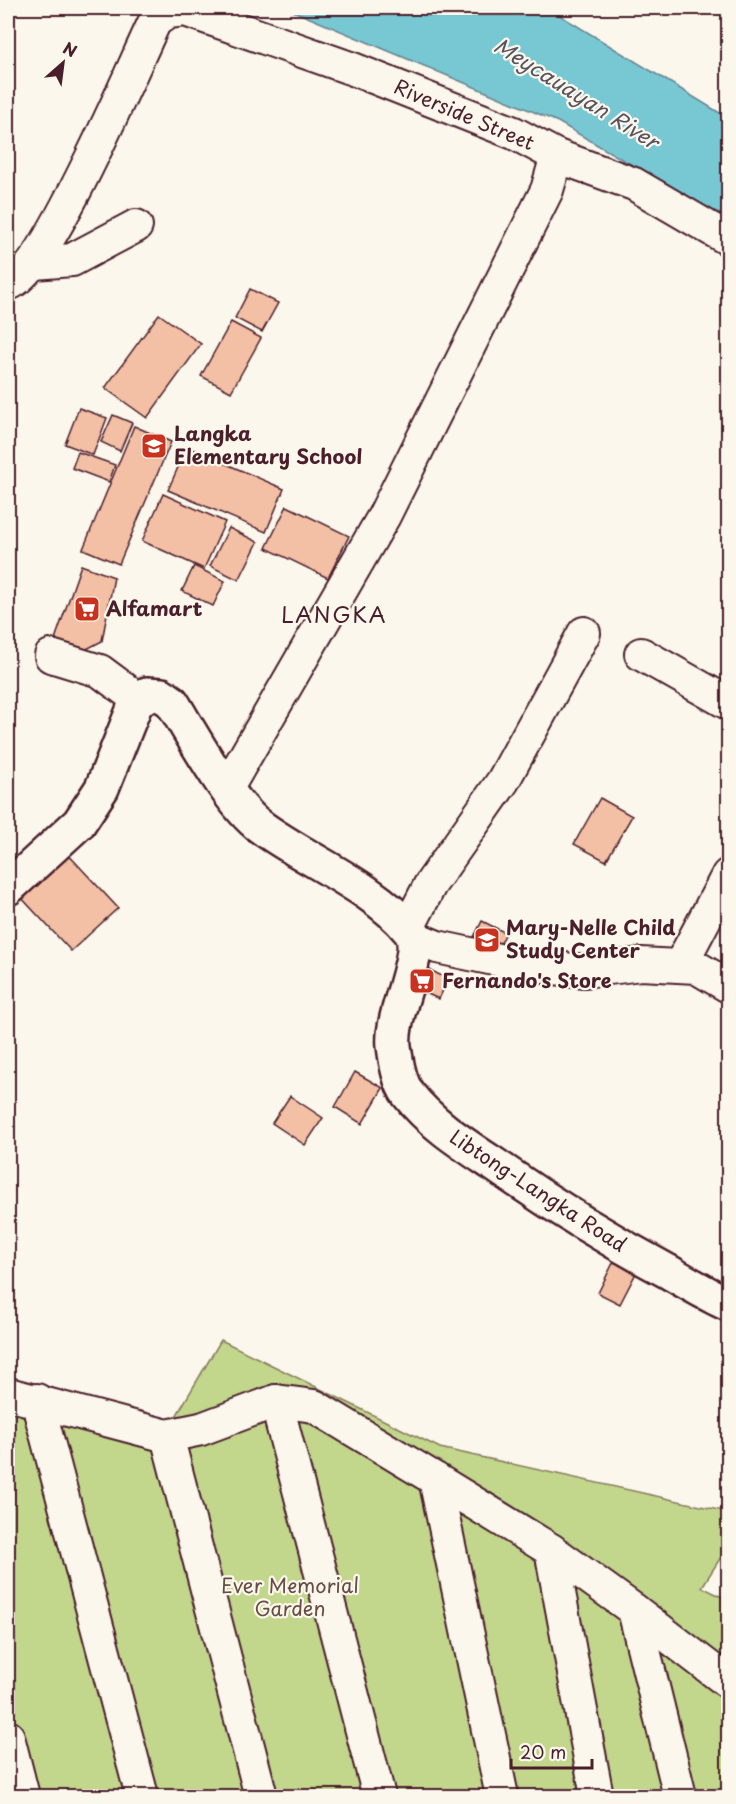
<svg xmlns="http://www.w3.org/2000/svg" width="736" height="1804" font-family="'Playpen Sans',sans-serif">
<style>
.green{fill:#c2d68c;stroke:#867a5c;stroke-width:1.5}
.water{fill:#78c8d4;stroke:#668490;stroke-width:1.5}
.building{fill:#f3bfa5;stroke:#4a1f2b;stroke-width:1.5}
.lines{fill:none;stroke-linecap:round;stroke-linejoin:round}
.minor-casing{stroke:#4a1f2b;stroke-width:36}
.major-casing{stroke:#4a1f2b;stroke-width:38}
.minor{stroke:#fbf7ec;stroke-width:32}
.major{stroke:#fbf7ec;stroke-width:33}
.labels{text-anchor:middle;stroke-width:4.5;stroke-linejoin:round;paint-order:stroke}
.street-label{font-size:20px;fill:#4a1f2b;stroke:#fbf7ec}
.poi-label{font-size:20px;font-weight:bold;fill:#4a1f2b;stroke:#fbf7ec;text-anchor:start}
.park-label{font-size:20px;fill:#684d43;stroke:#fbf7ec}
.water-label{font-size:21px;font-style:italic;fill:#58525e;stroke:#fbf7ec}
.quarter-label{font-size:22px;letter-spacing:1.5px;fill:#4a1f2b;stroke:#fbf7ec}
</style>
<rect width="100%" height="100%" fill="#fbf7ec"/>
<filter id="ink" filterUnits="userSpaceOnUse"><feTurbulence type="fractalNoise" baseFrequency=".0167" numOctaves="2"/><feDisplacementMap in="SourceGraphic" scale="12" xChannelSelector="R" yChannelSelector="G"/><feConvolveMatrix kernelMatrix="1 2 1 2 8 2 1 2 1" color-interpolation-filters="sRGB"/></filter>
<g filter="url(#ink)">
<polygon class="green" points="221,1340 440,1448 728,1512 728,1546 702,1587 728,1600 728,1796 8,1796 8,1383 158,1447"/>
<polygon class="water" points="286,8 548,8 728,118 728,221 558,122"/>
<g class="building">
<polygon points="250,289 278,303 262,332 235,318"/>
<polygon points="159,314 201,344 147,418 105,388"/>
<polygon points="231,322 261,338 231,392 201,376"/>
<polygon points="79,408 107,418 93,455 65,444"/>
<polygon points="113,415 132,423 120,451 101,442"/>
<polygon points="134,426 171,442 119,564 83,549"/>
<polygon points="187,447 284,489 266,532 168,490"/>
<polygon points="78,452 115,465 109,482 72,468"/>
<polygon points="163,494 225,522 204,569 142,541"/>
<polygon points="287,506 349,536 328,578 266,548"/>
<polygon points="229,528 258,542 239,580 210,566"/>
<polygon points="81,565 114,577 102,641 81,652 53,645"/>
<polygon points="194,566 225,581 213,606 182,591"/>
<polygon points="600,798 632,816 606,861 574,844"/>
<polygon points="64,850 118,908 71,951 17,893"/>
<polygon points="482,921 506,933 496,952 472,941"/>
<polygon points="426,968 448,979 439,999 416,989"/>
<polygon points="355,1072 383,1088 362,1124 335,1107"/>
<polygon points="290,1096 323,1118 305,1145 272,1123"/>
<polygon points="614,1261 636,1273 620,1304 598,1293"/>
</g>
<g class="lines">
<g class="minor-casing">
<g id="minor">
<polyline points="34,263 72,260 136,226"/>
<path d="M 8,284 C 46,275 134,64 155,21 L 168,12 L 185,10 L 353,69 L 514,133 L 557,156 L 634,184 L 728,239"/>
<polyline points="641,654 728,703"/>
<polyline points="51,656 100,671 139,700"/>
<polyline points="227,788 384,516 547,190 557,156"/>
<polyline points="408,928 430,885 503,781 584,633"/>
<polyline points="415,938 437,947 522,965 585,971 641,964 696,967 728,986"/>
<polyline points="680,966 728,875"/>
<polyline points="8,1394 167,1436 201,1429 276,1401 314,1406 435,1479 551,1550 634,1610 680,1796"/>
<polyline points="37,1400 142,1796"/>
<polyline points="276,1401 379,1796"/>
<polyline points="167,1436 261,1796"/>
<polyline points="435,1479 502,1796"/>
<polyline points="551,1550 597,1796"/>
<polyline points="634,1610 728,1682"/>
<polyline points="8,1737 23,1796"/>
</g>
</g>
<g class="major-casing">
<path id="major" d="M 8,888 L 79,823 L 102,788 L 136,703 L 147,694 L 162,695 L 172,702 C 193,736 230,805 261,827 C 306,860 374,887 409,930 C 427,951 390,1012 394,1046 C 396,1061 399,1082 408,1094 C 430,1123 465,1145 495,1165 C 551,1204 609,1240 669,1272 C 688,1283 708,1295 728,1304"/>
</g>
<use href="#minor" class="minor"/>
<use href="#major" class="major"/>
</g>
</g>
<defs>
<g id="school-square" transform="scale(1.35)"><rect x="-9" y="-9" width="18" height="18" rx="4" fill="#c8321e" stroke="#fbf7ec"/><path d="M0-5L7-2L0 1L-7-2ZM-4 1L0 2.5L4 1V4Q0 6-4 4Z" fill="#fff"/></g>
<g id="supermarket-square" transform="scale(1.35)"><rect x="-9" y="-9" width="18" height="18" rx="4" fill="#c8321e" stroke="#fbf7ec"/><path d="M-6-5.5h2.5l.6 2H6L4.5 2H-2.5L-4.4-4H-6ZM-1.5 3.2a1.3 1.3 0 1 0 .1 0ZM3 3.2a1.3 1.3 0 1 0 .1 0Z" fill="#fff"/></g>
</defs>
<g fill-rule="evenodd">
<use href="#school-square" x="154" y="446"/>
<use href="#supermarket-square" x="87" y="609"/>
<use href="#school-square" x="487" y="940"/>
<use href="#supermarket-square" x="422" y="981"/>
</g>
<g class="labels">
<g class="street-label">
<text transform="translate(464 115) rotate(23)" y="7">Riverside Street</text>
<text transform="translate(538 1191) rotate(33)" y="7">Libtong-Langka Road</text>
</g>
<g class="poi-label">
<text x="174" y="441">Langka<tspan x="174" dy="23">Elementary School</tspan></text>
<text x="106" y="616">Alfamart</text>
<text x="506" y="935">Mary-Nelle Child<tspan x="506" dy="23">Study Center</tspan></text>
<text x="442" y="988">Fernando's Store</text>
</g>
<g class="park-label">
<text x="290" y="1593">Ever Memorial<tspan x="290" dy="23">Garden</tspan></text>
</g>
<g class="water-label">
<text transform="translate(576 94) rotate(32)" y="7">Meycauayan River</text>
</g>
<g class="quarter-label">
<text x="334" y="623">LANGKA</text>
</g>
</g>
<rect width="736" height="1804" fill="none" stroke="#fbf7ec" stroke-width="30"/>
<rect x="15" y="15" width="706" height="1774" fill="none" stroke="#4a1f2b" stroke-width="2" filter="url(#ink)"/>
<g transform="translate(63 63) rotate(28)" stroke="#fbf7ec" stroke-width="4.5" paint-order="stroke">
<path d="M0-4.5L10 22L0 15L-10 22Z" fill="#4a1f2b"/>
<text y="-9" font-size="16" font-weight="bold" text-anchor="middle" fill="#4a1f2b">N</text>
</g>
<path d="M511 1759v9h81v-9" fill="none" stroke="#4a1f2b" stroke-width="3"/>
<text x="520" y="1759" font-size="18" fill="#4a1f2b" stroke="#fbf7ec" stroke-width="4.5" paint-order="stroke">20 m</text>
</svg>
